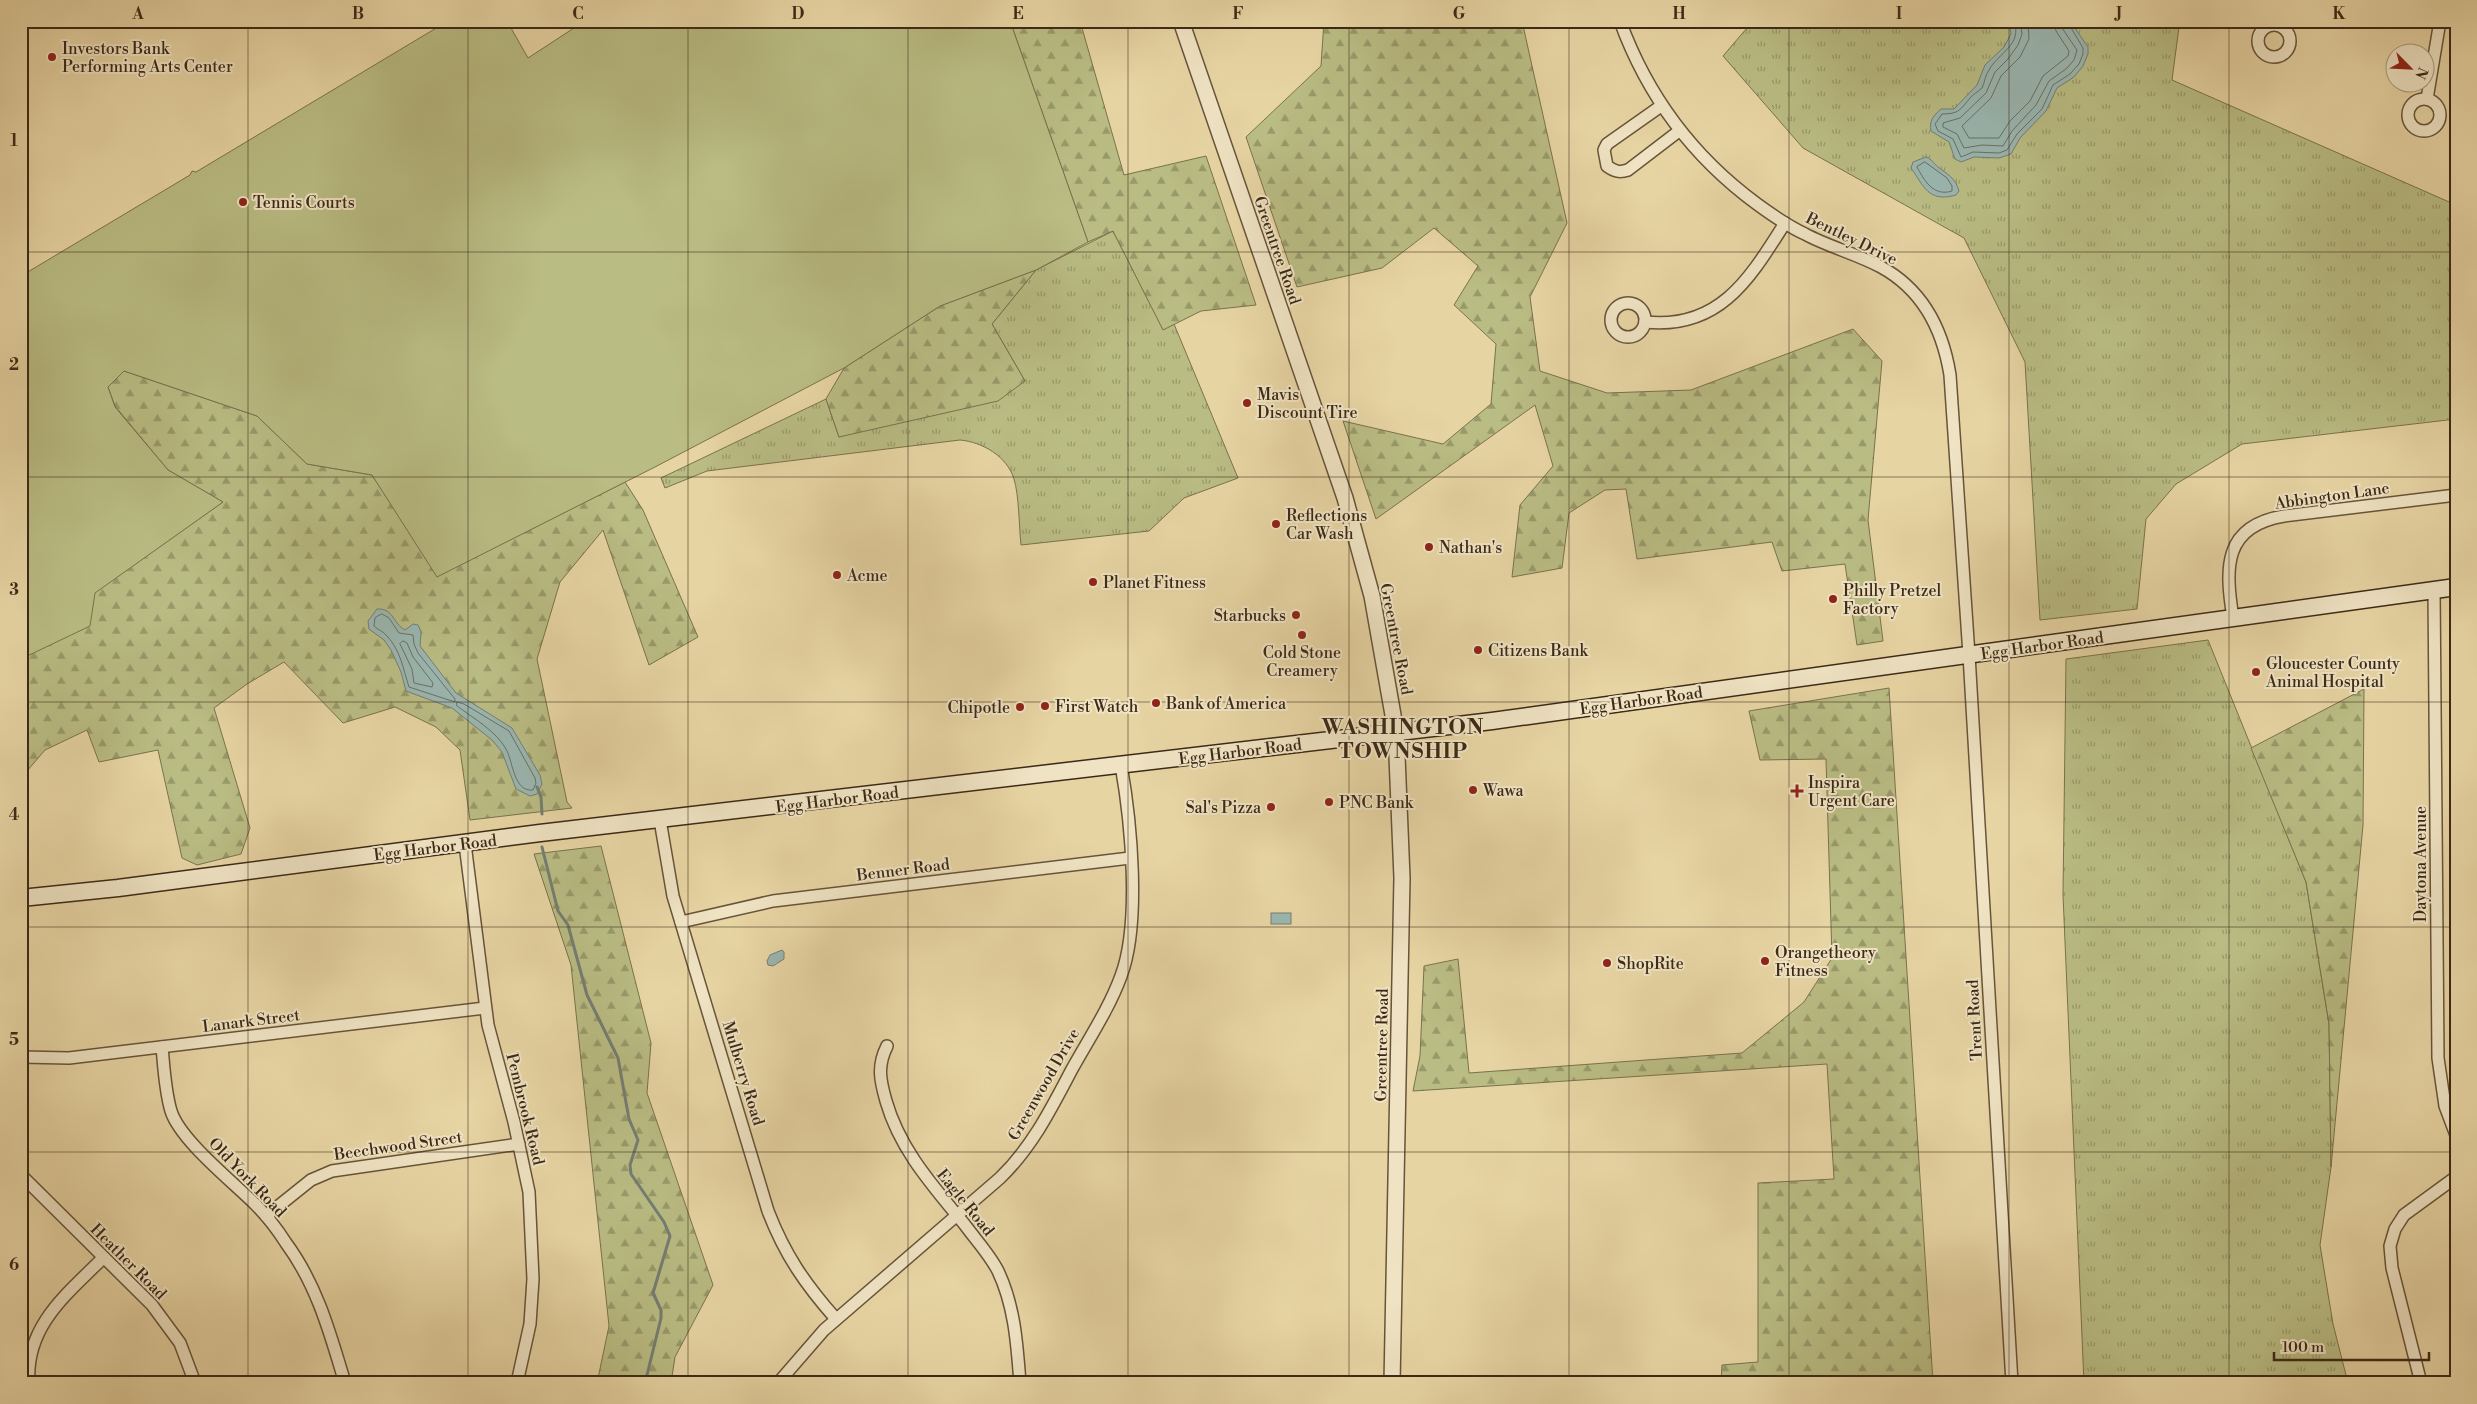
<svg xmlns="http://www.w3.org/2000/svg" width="2477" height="1404" font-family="'Libre Bodoni',serif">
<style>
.grass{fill:url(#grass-tufts);stroke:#7a724d}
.forest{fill:url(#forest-firs);stroke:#7a724d}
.park{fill:#b9bc83;stroke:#7a724d}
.water{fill:#9ab6b0;stroke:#747e73}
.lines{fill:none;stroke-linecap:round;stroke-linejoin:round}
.shore{stroke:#6b7064;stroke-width:1}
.stream{stroke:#747e73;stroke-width:3}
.minor-casing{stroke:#67543a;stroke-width:14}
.tertiary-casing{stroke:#67543a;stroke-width:18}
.secondary-casing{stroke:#3c2917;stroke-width:19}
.minor{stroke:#efe3c3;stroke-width:11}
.tertiary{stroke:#efe3c3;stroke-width:15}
.secondary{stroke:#efe3c3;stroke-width:16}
.grid{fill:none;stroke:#3c2917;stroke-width:1;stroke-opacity:0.55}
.poi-dot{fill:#8f2418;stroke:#efe3c3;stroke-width:2}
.labels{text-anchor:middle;stroke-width:4;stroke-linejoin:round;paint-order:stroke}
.poi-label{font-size:16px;fill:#3c2917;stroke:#efe3c3;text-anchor:start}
.street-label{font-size:16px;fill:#3c2917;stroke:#efe3c3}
.district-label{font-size:21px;font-weight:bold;letter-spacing:1px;fill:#3c2917;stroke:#efe3c3}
.neatline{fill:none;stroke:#3c2917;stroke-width:2}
.grid-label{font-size:16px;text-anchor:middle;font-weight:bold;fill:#3c2917}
</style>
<defs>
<pattern id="grass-tufts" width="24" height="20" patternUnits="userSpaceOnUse" patternTransform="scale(1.25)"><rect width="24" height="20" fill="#b9bc83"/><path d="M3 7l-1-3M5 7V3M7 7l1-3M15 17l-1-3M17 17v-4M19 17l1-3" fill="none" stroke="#98996a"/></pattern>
<pattern id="forest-firs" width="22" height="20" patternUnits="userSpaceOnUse" patternTransform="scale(1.25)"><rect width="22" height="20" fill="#b9bc83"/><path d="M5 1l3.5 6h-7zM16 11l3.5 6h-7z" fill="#98996a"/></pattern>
</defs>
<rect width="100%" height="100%" fill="#e7d4a3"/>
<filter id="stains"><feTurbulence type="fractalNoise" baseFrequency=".004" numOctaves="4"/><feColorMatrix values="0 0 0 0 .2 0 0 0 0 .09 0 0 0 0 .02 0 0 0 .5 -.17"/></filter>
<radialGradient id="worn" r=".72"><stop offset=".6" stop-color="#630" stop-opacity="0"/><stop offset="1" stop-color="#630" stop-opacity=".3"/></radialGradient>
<g class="grass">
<polygon points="1753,21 2164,21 2179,27 2172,80 2456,205 2456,419 2242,444 2176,484 2146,519 2137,609 2040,620 2025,362 1964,238 1803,148 1723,56"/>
<path d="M 1113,231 L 1163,329 L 1174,324 L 1238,478 L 1184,498 L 1149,531 L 1021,545 C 1019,526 1019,495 1014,479 C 1007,456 982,442 960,440 L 707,471 L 665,488 L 661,478 L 826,399 L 839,437 L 1025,381 L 992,324 L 1036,270 Z"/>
<polygon points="2208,640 2306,882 2329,1024 2331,1167 2320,1245 2333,1324 2348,1383 2084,1383 2063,895 2066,659"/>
</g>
<g class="forest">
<polygon points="1010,21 1080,21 1124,175 1206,156 1256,305 1201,311 1163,330 1113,231 1088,242"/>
<polygon points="1324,21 1522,21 1567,223 1530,297 1540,371 1607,393 1691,390 1853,329 1882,361 1868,520 1883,641 1857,645 1845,564 1782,571 1772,542 1637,559 1626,489 1605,490 1569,513 1562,568 1512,577 1520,505 1553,466 1535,405 1376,519 1343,421 1443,444 1491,404 1496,344 1454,305 1478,266 1434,228 1382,268 1297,287 1246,137 1321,66"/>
<polygon points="1036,270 992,324 1025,381 998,401 839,437 826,399 844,368 940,306"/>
<polygon points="124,371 257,416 307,464 372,475 438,576 625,482 643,510 698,637 649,665 603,530 560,582 537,659 567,802 572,808 470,820 460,750 436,727 395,707 343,723 284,662 247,684 214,708 250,828 241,854 197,865 182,858 158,750 99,762 87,730 45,750 21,778 21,659 94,593 223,502 168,470 115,406 108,387"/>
<polygon points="1889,688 1933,1383 1721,1383 1722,1365 1758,1362 1758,1183 1834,1179 1827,1064 1413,1091 1420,1056 1424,966 1458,959 1469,1073 1742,1053 1804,1002 1832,958 1826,759 1760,760 1749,711"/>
<polygon points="2364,689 2363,825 2331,1167 2329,1024 2306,882 2251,748"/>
<polygon points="601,846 651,1043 647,1093 713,1285 675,1357 671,1383 597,1383 609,1326 571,965 534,854"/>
</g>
<polygon class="park" points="448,21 507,21 528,58 574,28 570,21 1010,21 1088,242 1036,270 940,306 844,368 655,467 437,577 372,475 307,464 257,416 124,371 108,387 115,407 168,470 223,502 95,593 90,626 21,659 21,276 190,175 192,171 196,172"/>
<g class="water">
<path d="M 2009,21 L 2070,21 L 2088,47 L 2088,54 L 2083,66 L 2074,77 L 2057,88 L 2046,111 L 2020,138 L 2011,154 L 1999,158 L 1974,157 L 1961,162 L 1955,159 L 1949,142 L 1931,131 C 1929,121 1933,116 1941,109 L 1954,109 L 1977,85 L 1985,65 L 2004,47 L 2011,34 Z"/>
<path d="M 1926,157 C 1932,159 1933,163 1938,167 C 1948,175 1955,177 1959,191 L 1956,195 C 1928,203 1924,186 1911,168 L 1913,162 Z"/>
<path d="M 377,609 C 394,608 393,624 405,630 L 413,624 L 418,625 L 421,632 L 420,646 L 456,693 L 512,728 L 540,775 L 542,784 L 537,794 L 530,796 L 516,789 L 502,752 L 492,740 L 452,708 L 406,691 L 401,672 L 391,650 L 384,640 L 369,629 L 368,621 Z"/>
<rect x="1271" y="913" width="20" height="11"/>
<polygon points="782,950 784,952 784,959 773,966 768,965 767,961 770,955"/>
</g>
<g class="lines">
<g class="shore">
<path d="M 2014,21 C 2023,45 1998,53 1989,70 C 1985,75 1985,82 1982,88 C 1978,92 1973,94 1970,98 C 1960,110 1959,114 1942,114 L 1935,124 L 1938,131 L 1953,139 L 1961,157 L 1973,152 L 1999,153 L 2007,150 L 2017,134 L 2042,109 L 2053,85 L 2070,74 L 2079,64 L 2083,54 L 2083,48 L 2067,21"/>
<polyline points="2020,21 2022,34 2018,45 2008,59 1995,72 1986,93 1960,118 1943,123 1943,127 1957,134 1964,148 1982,145 2003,146 2012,131 2036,105 2049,81 2066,69 2074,60 2077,50 2062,28 2061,21"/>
<polyline points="2028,21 2029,39 2020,57 2001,76 1991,98 1962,126 1969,138 1999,138 2010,121 2030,101 2043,76 2068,56 2069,51 2056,31 2054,21"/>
<path d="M 1925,162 L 1947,178 L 1952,186 L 1952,191 C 1933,197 1924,180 1917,167 Z"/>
<path d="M 382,614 L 389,618 L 399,633 L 413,635 L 414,644 L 418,653 L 455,699 L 455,702 L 409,687 C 403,669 401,651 387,636 C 383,631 378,630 374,626 L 375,618 Z"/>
<polygon points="403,641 407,643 413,657 433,683 432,687 414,683 412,669 400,644"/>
<path d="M 457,702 L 464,704 L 509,731 L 535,778 L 536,783 L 533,790 C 514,792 513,763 507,751 C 498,732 473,718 457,706 Z"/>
</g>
<g class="stream">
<polyline points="537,787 541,797 542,814"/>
<polyline points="542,847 558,911 568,925 587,995 618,1058 629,1119 638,1140 630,1165 631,1174 664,1222 670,1236 653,1293 661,1310 661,1318 645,1383"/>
</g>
<g class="minor-casing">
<g id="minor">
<path d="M 1620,21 C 1647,95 1693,157 1757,204 C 1772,215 1788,226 1805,234 C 1829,247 1857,254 1881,267 C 1923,290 1943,331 1950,375 L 1969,655 L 2012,1383"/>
<circle cx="2274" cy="41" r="16"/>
<circle cx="2424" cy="115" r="16"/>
<polyline points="2427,99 2440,21"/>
<path d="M 1661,106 L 1607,144 L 1604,150 L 1607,166 C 1614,171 1619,173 1628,170 L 1679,131"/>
<circle cx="1628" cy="320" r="17"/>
<path d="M 1645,322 C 1720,330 1750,278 1785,223"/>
<polyline points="2434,590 2438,1058 2445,1106 2456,1135"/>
<path d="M 2233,618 C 2225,568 2223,526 2284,516 L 2456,495"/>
<path d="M 660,820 L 673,896 L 768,1211 C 785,1255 805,1284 836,1319"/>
<polyline points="465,844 488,1025 514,1122 529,1192 533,1279 530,1324 517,1383"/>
<polyline points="681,922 773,901 1130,858"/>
<path d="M 887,1046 C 877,1066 880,1080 886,1101 C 900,1150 933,1186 965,1225 C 976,1240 990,1255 998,1271 C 1015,1307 1017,1345 1020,1383"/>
<path d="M 162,1047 C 164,1068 165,1091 171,1111 C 180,1140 233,1182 255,1204 C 267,1216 277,1229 286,1243 C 317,1285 330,1333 345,1383"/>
<polyline points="21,1057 69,1058 485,1008"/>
<polyline points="21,1175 152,1305 180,1343 195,1383"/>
<polyline points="266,1216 311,1180 332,1171 519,1144"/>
<path d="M 29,1383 C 25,1326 67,1294 103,1258"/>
<path d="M 778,1383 L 824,1330 L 1000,1178 C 1032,1147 1051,1109 1071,1071 C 1088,1040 1109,1009 1121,976 C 1141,923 1131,821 1121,765"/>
<polyline points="2421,1383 2392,1268 2390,1246 2395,1229 2404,1215 2456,1177"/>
</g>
</g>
<g class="tertiary-casing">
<polyline id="tertiary" points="1181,21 1345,498 1372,596 1396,732 1402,878 1392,1383"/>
</g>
<g class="secondary-casing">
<polyline id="secondary" points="21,898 118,888 540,833 1492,721 2456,587"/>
</g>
<use href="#minor" class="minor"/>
<use href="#tertiary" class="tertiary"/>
<use href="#secondary" class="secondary"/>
</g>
<path class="grid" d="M 248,21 L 248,1383M 468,21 L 468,1383M 688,21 L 688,1383M 908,21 L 908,1383M 1128,21 L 1128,1383M 1349,21 L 1349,1383M 1569,21 L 1569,1383M 1789,21 L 1789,1383M 2009,21 L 2009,1383M 2229,21 L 2229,1383M 21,252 L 2456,252M 21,477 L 2456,477M 21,702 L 2456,702M 21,927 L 2456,927M 21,1152 L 2456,1152"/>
<g class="poi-dot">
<circle cx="52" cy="57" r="5"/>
<circle cx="243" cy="202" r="5"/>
<circle cx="1247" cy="403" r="5"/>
<circle cx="1276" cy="524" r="5"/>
<circle cx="1429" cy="547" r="5"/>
<circle cx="837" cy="575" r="5"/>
<circle cx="1093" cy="582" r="5"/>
<circle cx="1833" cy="599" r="5"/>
<circle cx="1296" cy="615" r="5"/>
<circle cx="1302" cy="635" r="5"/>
<circle cx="1478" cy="650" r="5"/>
<circle cx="2256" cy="672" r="5"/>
<circle cx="1156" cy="703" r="5"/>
<circle cx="1045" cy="706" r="5"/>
<circle cx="1020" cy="707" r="5"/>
<circle cx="1473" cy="790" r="5"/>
<path d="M1794.5 783.5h5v5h5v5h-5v5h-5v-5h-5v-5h5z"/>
<circle cx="1329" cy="802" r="5"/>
<circle cx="1271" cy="807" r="5"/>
<circle cx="1765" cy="961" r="5"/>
<circle cx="1607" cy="963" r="5"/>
</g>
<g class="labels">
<g class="poi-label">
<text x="62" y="54">Investors Bank<tspan x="62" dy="18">Performing Arts Center</tspan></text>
<text x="253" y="208">Tennis Courts</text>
<text x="1257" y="400">Mavis<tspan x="1257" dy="18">Discount Tire</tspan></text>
<text x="1286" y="521">Reflections<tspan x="1286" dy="18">Car Wash</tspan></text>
<text x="1439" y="553">Nathan's</text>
<text x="847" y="581">Acme</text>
<text x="1103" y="588">Planet Fitness</text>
<text x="1843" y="596">Philly Pretzel<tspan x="1843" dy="18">Factory</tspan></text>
<text x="1286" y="621" text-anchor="end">Starbucks</text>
<text x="1488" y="656">Citizens Bank</text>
<text x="1302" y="658" text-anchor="middle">Cold Stone<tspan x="1302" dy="18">Creamery</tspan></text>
<text x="2266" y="669">Gloucester County<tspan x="2266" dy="18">Animal Hospital</tspan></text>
<text x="1166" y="709">Bank of America</text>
<text x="1055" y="712">First Watch</text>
<text x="1010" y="713" text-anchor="end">Chipotle</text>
<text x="1808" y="788">Inspira<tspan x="1808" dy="18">Urgent Care</tspan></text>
<text x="1483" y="796">Wawa</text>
<text x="1339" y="808">PNC Bank</text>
<text x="1261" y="813" text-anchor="end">Sal's Pizza</text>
<text x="1775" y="958">Orangetheory<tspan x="1775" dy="18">Fitness</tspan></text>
<text x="1617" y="969">ShopRite</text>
</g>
<g class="street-label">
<text transform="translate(1852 238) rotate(26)" y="6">Bentley Drive</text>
<text transform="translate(1278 250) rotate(71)" y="6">Greentree Road</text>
<text transform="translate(2332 495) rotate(-8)" y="6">Abbington Lane</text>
<text transform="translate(1397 639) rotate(79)" y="6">Greentree Road</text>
<text transform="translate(2042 645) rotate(-8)" y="6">Egg Harbor Road</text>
<text transform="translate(1641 700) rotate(-8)" y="6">Egg Harbor Road</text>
<text transform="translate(1240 751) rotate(-7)" y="6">Egg Harbor Road</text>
<text transform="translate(837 799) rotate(-7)" y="6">Egg Harbor Road</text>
<text transform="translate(435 847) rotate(-7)" y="6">Egg Harbor Road</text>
<text transform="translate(2420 864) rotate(-90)" y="6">Daytona Avenue</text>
<text transform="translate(903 869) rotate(-7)" y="6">Benner Road</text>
<text transform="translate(251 1020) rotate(-7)" y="6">Lanark Street</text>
<text transform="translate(1974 1020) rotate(-93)" y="6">Trent Road</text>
<text transform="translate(1381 1045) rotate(-89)" y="6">Greentree Road</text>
<text transform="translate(744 1073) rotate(73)" y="6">Mulberry Road</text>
<text transform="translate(1043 1084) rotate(-60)" y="6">Greenwood Drive</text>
<text transform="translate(526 1109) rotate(76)" y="6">Pembrook Road</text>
<text transform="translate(398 1145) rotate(-8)" y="6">Beechwood Street</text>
<text transform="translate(248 1177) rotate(46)" y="6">Old York Road</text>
<text transform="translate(966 1202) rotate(51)" y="6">Eagle Road</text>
<text transform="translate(129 1261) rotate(45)" y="6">Heather Road</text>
</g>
<g class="district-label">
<text x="1403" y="734">WASHINGTON<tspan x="1403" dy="24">TOWNSHIP</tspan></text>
</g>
</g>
<rect width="2477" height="1404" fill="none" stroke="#e7d4a3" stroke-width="55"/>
<g transform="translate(2410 68) rotate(114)"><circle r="24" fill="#efe3c3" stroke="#a7997e"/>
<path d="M0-4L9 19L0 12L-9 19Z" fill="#8f2418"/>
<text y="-8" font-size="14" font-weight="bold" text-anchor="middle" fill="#3c2917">N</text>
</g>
<path d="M2274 1352v8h155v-8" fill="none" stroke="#3c2917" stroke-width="2.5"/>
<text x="2282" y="1352" font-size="15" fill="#3c2917" stroke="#efe3c3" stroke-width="4" paint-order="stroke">100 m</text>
<rect x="28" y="28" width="2422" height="1348" class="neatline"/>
<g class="grid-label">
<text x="138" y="19">A</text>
<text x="358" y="19">B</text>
<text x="578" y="19">C</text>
<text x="798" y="19">D</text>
<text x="1018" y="19">E</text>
<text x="1238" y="19">F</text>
<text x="1459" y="19">G</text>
<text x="1679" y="19">H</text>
<text x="1899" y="19">I</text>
<text x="2119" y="19">J</text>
<text x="2339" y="19">K</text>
<text x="14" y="146">1</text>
<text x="14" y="370">2</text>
<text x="14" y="595">3</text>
<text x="14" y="820">4</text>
<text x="14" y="1045">5</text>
<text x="14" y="1270">6</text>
</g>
<rect width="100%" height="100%" filter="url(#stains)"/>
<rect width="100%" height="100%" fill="url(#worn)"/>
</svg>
